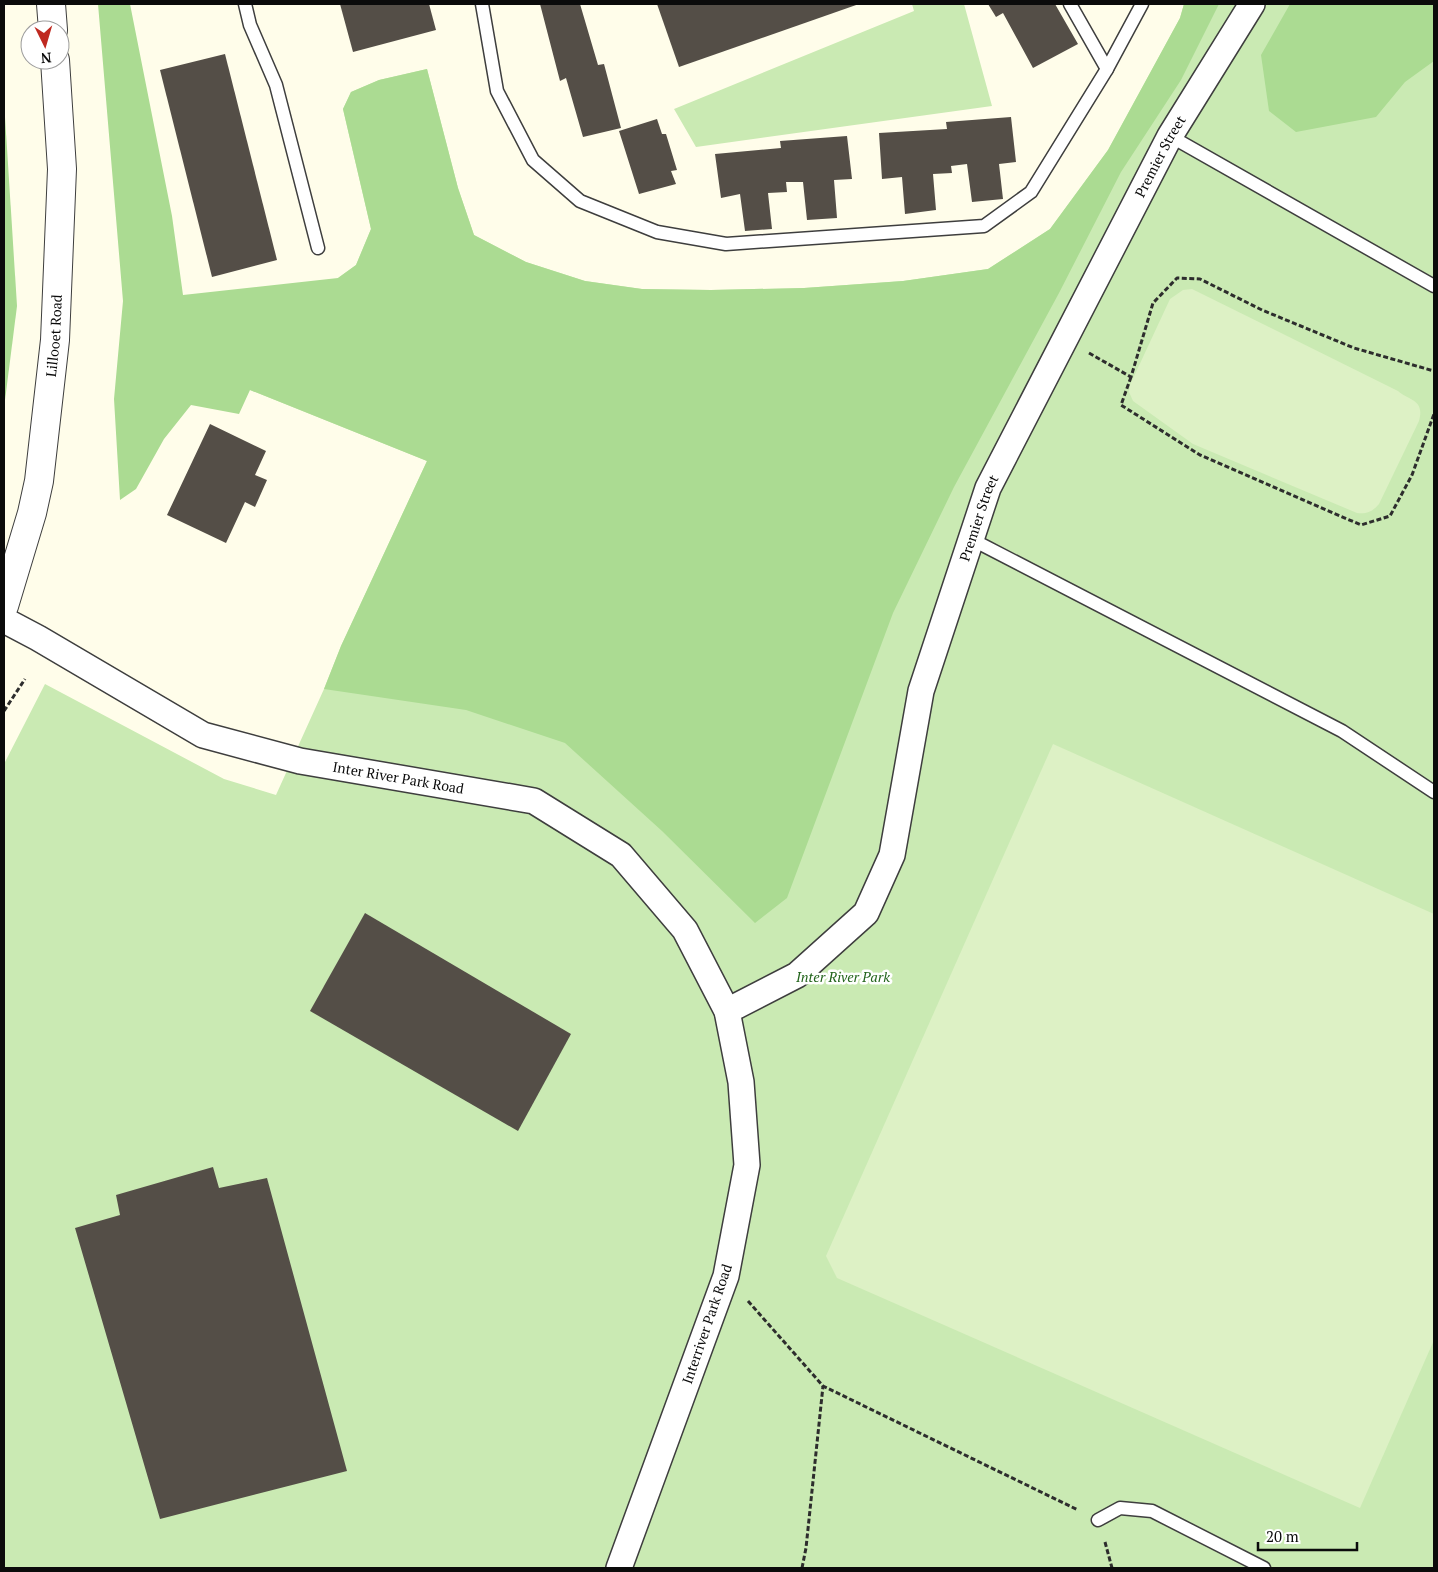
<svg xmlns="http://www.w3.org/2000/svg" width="1438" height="1572" font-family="'PT Serif',serif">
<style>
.green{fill:#caeab3}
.forest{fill:#abdb92}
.pitch{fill:#ddf1c5}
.building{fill:#544e47}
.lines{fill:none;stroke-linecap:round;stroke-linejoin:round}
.service-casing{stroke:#3e3e3e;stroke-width:15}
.minor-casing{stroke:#3e3e3e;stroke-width:28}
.tertiary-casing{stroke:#3e3e3e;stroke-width:30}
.path{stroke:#2d2d2d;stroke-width:3;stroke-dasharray:5 2.5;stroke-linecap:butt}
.service{stroke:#fff;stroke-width:12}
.minor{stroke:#fff;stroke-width:25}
.tertiary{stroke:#fff;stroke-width:28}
.labels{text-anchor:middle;stroke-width:5;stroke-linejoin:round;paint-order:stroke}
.street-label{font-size:14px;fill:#0b0b0b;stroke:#fff}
.park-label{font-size:14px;font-style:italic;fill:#22641b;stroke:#fff}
</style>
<rect width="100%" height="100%" fill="#fffdea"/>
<g class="green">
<polygon points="912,4 964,4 992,106 696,147 674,109 914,11"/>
<polygon points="1184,4 1434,4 1434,1568 4,1568 4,764 45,684 224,779 276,795 324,689 341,646 427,461 250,390 338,278 356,265 371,229 343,109 351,92 379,80 427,69 458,188 474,235 526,262 585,281 642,289 711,290 804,288 903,281 988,269 1050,229 1108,150 1180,18"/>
</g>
<g class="forest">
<polygon points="98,4 130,4 172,216 183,295 338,278 356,265 371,229 343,109 351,92 379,80 427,69 458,188 474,235 526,262 585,281 642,289 711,290 804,288 903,281 988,269 1050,229 1108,150 1180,18 1184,4 1219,4 1181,80 1121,172 1059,293 954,487 893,613 787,898 755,923 662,831 565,743 466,710 324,689 341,646 427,461 250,390 239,414 191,405 164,439 136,489 120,500 114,399 123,301"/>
<polygon points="1290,4 1434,4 1434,61 1405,82 1376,117 1296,132 1269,111 1261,55"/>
<polygon points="4,101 17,306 4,408"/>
</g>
<g class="pitch">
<path d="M 1192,289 L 1398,391 C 1409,401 1425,399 1419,421 L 1379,504 C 1372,512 1367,514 1357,513 L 1193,444 L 1133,401 L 1129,392 L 1130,385 L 1170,299 L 1183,290 Z"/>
<polygon points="1053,744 1434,914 1434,1340 1360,1508 837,1278 826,1256"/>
</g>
<g class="building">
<polygon points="340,4 429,4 436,30 353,52"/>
<polygon points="540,4 580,4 598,65 604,64 621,128 583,137 566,78 560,81"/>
<polygon points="657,4 859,4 679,67"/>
<polygon points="988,4 1055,4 1078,44 1033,68 1003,13 996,17"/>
<polygon points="225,54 277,260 212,277 160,70"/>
<polygon points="1011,117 1016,162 999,164 1003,199 972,202 967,164 951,166 952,173 933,174 936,210 905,214 902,177 882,179 879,133 947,129 946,122"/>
<polygon points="657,119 662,134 666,134 677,170 671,171 676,184 639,194 619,131"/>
<polygon points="847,136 852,179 834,180 837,218 807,220 803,182 786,182 787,192 768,193 772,229 745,231 740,194 721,198 715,154 781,148 780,141"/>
<polygon points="210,424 266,451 255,475 267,480 255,507 245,502 226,543 167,515"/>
<polygon points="365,913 571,1034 518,1131 310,1011"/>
<polygon points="213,1167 219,1188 267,1178 347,1471 160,1519 75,1228 120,1215 116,1195"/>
</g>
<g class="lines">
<g class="service-casing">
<g id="service">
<polyline points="245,4 250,25 276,85 318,248"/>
<polyline points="482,4 497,91 533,160 580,201 657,232 726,244 984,226 1031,192 1107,69 1142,4"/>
<polyline points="1070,4 1107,69"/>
<polyline points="1170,136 1434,286"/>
<polyline points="971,539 1342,731 1434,792"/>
<polyline points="1098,1520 1120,1508 1152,1511 1264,1568"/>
</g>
</g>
<g class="minor-casing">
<g id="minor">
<path id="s1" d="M 4,620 L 38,638 L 203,735 L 300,761 L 534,801 L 621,855 L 685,930 L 727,1011 L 741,1082 L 747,1165 L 726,1276 L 619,1568"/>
<path id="s2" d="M 727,1011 L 797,975 L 866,913 L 892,855 L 921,691 L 988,488 L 1170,136 L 1252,4"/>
</g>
</g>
<g class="tertiary-casing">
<g id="tertiary">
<polyline points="51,4 53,30"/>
<path id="s3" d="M 4,606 L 32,513 L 39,481 L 55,340 L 62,169 L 55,60"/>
</g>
</g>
<g class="path">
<polyline points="1089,353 1131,377 1153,303 1177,278 1200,279 1262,310 1354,348 1434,371"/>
<polyline points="1131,377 1121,405 1200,455 1361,525 1390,516 1412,475 1434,414"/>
<polyline points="4,711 25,679"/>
<polyline points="748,1301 823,1386 1078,1510"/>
<polyline points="1105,1542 1112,1568"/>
<polyline points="802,1568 806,1548 823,1386"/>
</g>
<use href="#service" class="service"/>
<use href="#minor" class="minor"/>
<use href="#tertiary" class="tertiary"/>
</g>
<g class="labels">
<g class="street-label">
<text dy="5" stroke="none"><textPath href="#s2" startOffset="989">Premier Street</textPath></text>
<text dy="5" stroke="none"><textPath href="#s3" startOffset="276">Lillooet Road</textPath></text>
<text dy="5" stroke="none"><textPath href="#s2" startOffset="584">Premier Street</textPath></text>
<text dy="5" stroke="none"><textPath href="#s1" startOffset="430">Inter River Park Road</textPath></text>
<text transform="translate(707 1324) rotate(-71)" y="5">Interriver Park Road</text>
</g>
<g class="park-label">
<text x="843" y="982">Inter River Park</text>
</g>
</g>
<rect width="1438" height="1572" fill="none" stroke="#0b0b0b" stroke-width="10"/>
<g transform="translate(45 45) rotate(175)"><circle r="24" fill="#ffffff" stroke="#9d9d9d"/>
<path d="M0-4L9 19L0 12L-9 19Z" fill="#bf2920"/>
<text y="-8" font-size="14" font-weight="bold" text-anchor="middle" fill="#0b0b0b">N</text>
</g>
<path d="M1258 1542v8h99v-8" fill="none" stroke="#0b0b0b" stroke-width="2.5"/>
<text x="1266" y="1542" font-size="15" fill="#0b0b0b" stroke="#ffffff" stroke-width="4" paint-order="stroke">20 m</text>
</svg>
